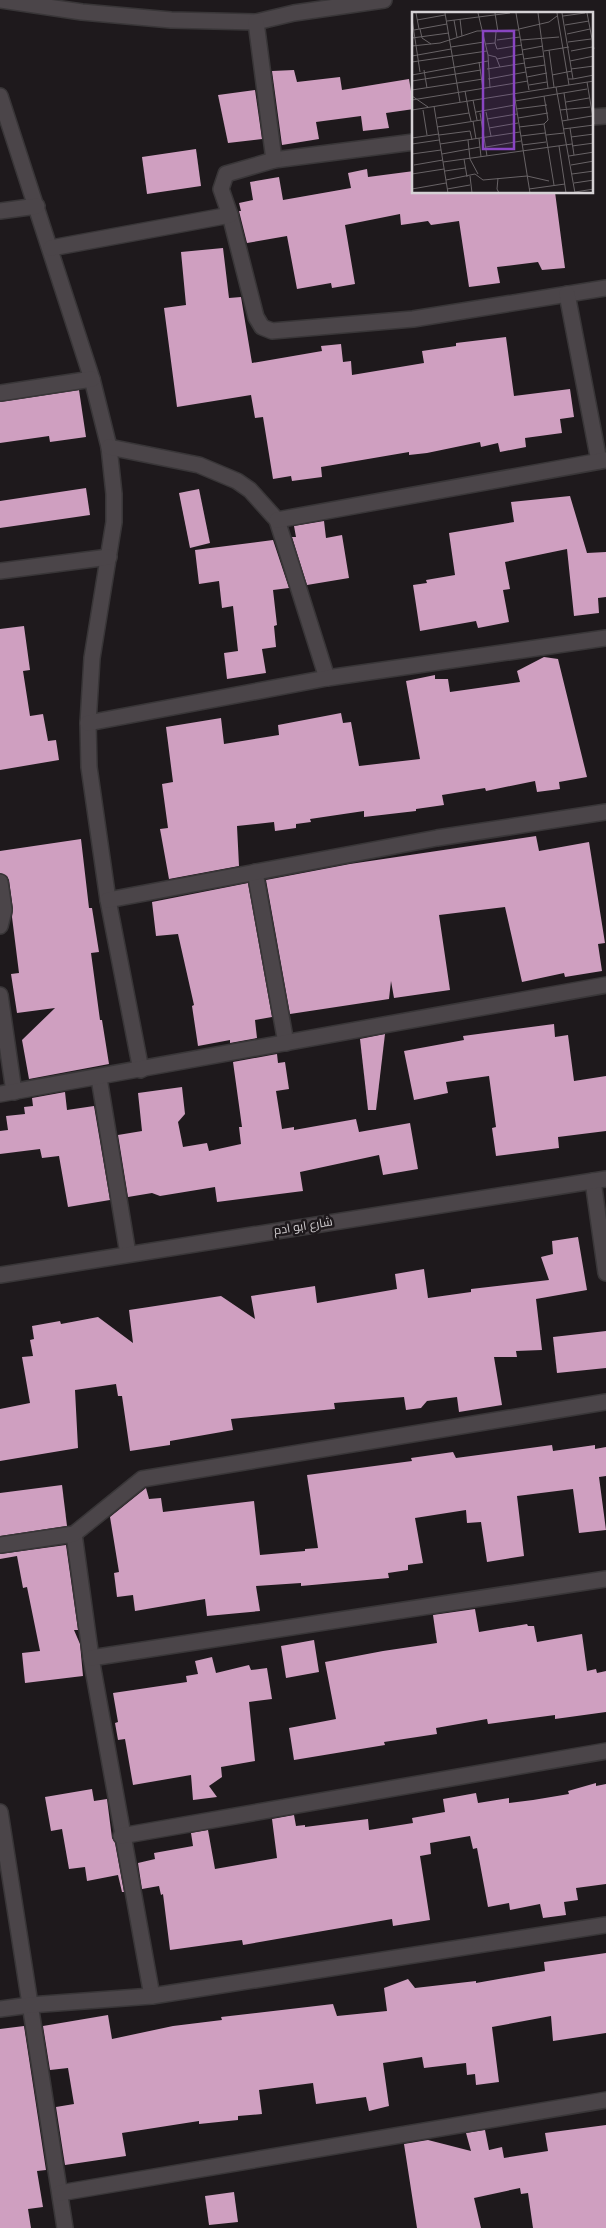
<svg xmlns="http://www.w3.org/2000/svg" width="606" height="2228" font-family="'Fira Sans',Cairo,sans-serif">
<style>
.building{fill:#cf9fc0}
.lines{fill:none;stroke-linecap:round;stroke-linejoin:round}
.minor-casing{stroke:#393638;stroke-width:18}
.minor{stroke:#4b4549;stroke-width:15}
.labels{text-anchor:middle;stroke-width:5;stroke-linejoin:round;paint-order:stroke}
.street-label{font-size:12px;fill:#d6d2d5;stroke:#1e191c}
.inset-road{fill:none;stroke:#686366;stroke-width:1}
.view{fill:#8945c2;fill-opacity:0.15;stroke:#8945c2;stroke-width:2.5}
.inset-edge{fill:none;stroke:#d6d2d5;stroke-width:2.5}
</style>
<rect width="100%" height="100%" fill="#1e191c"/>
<g class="building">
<polygon points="294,70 297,82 340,77 342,90 409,79 414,109 386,113 389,128 363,131 361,116 316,122 319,139 282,145 272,71"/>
<polygon points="255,90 262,139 228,143 218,95"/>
<polygon points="196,149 201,186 147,194 142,157"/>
<polygon points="367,169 368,177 414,171 414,192 555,192 565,268 542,270 538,262 497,267 500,283 469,287 459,221 431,225 428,221 401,225 400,214 345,225 355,284 332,288 331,283 297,289 287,236 247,243 239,211 241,211 239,203 253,200 250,182 279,177 283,200 351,188 348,173"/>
<polygon points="223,248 229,298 241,297 252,363 322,351 321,346 341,344 343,362 351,361 352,375 424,363 422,351 456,346 456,343 506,337 514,396 570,389 574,417 560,419 562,433 525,438 526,447 500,452 498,443 481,447 480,442 427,453 409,455 409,452 321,467 322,477 292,481 291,476 273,479 263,417 255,418 251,395 177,407 164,308 186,305 181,252"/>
<polygon points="79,390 86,437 50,442 49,436 0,443 0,402"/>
<polygon points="86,488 90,515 0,528 0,501"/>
<polygon points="199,489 210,543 190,548 179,493"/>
<polygon points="570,496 587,553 606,552 606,597 598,598 599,613 574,616 567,549 505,562 510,589 503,590 509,622 478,628 476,621 420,631 413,585 427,583 426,580 455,575 449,533 514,522 511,502"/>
<polygon points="324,521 326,538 342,535 349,578 307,585 292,537 296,537 294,526"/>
<polygon points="273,540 289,588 273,590 277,625 274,626 276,647 262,649 266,673 227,679 224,653 238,651 233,606 222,608 219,581 199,584 195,550"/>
<polygon points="24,626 30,670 23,671 30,716 43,714 48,741 56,740 59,760 0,770 0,629"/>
<polygon points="544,657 558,659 587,777 559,782 560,789 537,792 535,781 486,791 485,788 442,795 444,805 416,809 416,811 364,817 364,811 310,819 311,822 296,824 296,828 275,831 274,822 237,826 239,866 169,879 160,829 168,828 162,784 173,782 166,727 221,718 224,744 279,735 278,725 341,713 343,723 351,722 359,766 420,759 406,681 435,675 435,679 448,679 450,692 520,682 517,671"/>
<polygon points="536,836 539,851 589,842 605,943 598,944 602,971 565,977 564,973 522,982 505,907 439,915 450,990 394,998 391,981 389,999 290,1014 266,880 350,864"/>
<polygon points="81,839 89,908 92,908 99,952 91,953 100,1020 102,1020 109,1064 29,1079 22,1040 55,1008 17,1013 11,974 19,973 12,917 13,909 9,880 7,876 0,873 0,851"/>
<polygon points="248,883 272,1017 255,1020 257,1038 230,1043 230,1040 198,1046 192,1006 194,1005 178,934 156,936 152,902"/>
<polygon points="554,1024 555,1037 568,1035 574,1081 606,1076 606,1131 558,1137 559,1148 496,1156 492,1128 496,1127 489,1076 446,1082 448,1093 414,1100 404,1051 464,1040 463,1036"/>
<polygon points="385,1034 376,1110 368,1110 360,1039"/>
<polygon points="277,1054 278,1063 285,1062 289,1089 276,1091 282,1129 294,1127 294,1130 356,1119 359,1132 410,1123 418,1169 383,1175 379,1155 300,1172 303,1191 217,1202 215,1187 160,1196 152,1193 128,1197 118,1135 142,1131 138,1093 182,1087 185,1114 178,1122 183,1147 207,1143 209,1151 241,1144 239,1127 242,1127 233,1062"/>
<polygon points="65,1092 67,1110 94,1106 110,1200 68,1207 59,1156 42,1158 40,1149 0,1154 0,1131 8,1130 6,1116 25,1114 24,1107 33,1106 32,1098"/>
<polygon points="578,1237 587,1290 536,1299 542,1350 516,1351 517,1357 494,1357 502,1405 459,1412 457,1397 427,1401 421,1408 406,1410 404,1397 334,1403 335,1409 231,1419 233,1430 170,1441 170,1445 130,1451 122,1396 118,1396 116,1384 75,1390 78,1448 0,1461 0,1409 30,1403 22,1357 33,1356 30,1340 34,1339 32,1326 60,1321 61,1324 98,1317 133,1343 129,1310 221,1296 255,1319 251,1296 315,1286 317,1303 397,1289 395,1274 424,1269 428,1298 471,1292 471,1289 549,1280 541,1257 553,1254 552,1241"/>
<polygon points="606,1331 606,1368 557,1373 553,1337"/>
<polygon points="552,1445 553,1451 595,1445 595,1449 606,1447 606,1476 599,1477 606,1530 579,1533 573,1489 517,1496 524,1556 487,1562 481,1522 467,1523 466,1510 415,1518 423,1563 408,1565 408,1570 388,1573 389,1578 301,1586 301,1583 256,1586 260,1611 207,1616 205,1599 135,1611 133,1595 117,1597 114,1573 119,1572 110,1517 146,1488 149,1499 161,1498 163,1512 254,1501 260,1555 305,1551 305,1549 318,1548 307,1475 412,1461 411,1458 453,1452 456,1458"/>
<polygon points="62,1485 67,1526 0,1536 0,1493"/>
<polygon points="66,1545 78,1630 74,1630 80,1644 83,1676 25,1683 22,1653 40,1651 27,1587 23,1588 17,1556 0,1559 0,1554"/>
<polygon points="475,1609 479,1632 527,1624 528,1626 534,1626 537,1642 582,1634 587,1671 596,1669 597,1673 606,1671 606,1712 555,1719 555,1715 488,1724 487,1719 436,1728 437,1734 384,1742 385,1745 294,1760 289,1728 336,1719 325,1662 383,1651 437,1643 433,1615"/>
<polygon points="314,1640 319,1672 286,1678 281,1646"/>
<polygon points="212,1657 216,1673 249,1665 251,1670 267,1668 272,1699 249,1702 255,1761 221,1767 222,1777 209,1786 217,1797 193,1800 191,1775 133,1785 125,1739 118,1740 115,1723 118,1722 113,1693 187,1682 186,1676 198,1674 195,1661"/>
<polygon points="596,1783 596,1786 606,1784 606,1884 576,1888 578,1900 564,1902 566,1915 543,1918 540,1904 510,1910 509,1903 488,1907 477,1848 473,1849 470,1836 430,1843 431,1854 420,1856 430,1920 393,1926 392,1919 243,1945 242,1940 170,1950 163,1894 161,1895 159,1886 142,1889 138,1863 155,1859 154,1853 193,1846 191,1833 208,1830 215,1869 277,1858 272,1819 294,1815 296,1826 305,1825 305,1827 368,1819 369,1830 413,1823 412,1818 445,1812 443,1799 476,1793 478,1803 509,1798 509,1803 533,1800 569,1794 568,1791"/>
<polygon points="92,1789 94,1801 107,1799 112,1838 115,1843 124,1892 122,1892 118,1875 87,1881 85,1867 69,1869 62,1829 51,1831 45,1797"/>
<polygon points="606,1953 606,2033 553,2041 551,2016 492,2027 499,2082 476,2085 475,2074 467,2075 466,2063 424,2068 422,2057 383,2063 389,2106 369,2111 366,2097 316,2104 313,2083 259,2090 262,2114 238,2116 238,2120 199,2124 199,2121 122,2133 126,2156 65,2165 56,2107 74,2104 68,2068 50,2070 43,2026 108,2015 112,2039 173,2026 222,2020 221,2017 333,2004 337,2016 387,2011 384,1988 408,1979 415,1988 476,1981 476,1983 545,1971 544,1962"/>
<polygon points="24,2026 46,2170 37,2171 43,2207 28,2209 31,2228 0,2228 0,2029"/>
<polygon points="606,2125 606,2228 533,2228 528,2193 521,2194 520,2188 474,2198 481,2228 417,2228 404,2144 428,2140 471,2151 466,2133 485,2130 489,2150 502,2147 504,2158 548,2151 545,2133"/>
<polygon points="234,2192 238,2222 209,2225 205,2196"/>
</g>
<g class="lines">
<g class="minor-casing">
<g id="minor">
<polyline points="0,0 82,12 171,20 256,22 294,13 384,0"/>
<polyline points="0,96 92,379 109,447 114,494 114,522 92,658 88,723 89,767 108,900 141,1070"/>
<polyline points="592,117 606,116"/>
<polyline points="274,160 414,142"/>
<polyline points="0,211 37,206"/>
<polyline points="230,215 256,317 262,327 272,331 413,319 606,288"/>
<polyline points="51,248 230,215 221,189 226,174 274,160 256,22"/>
<polyline points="567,294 599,461"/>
<polyline points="0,393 92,379"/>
<polyline points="109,447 199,465 237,481 250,490 277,520 327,678"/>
<polyline points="277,520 606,460"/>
<polyline points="0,571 109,557"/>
<polyline points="88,723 327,678 606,638"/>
<polyline points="255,872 286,1043"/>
<polyline points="0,882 4,910 0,926"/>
<polyline points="108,900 437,838 606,812"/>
<polyline points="0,995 14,1092"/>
<polyline points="99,1078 128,1254"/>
<polyline points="0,1094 606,985"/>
<polyline points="593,1181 606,1273"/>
<polyline points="0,1275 606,1179"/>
<polyline points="74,1534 91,1658 152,1996"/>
<polyline points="0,1545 74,1534 142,1479 606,1402"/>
<polyline points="91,1658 606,1579"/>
<polyline points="0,1812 65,2228"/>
<polyline points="121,1836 606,1751"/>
<polyline points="0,2009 30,2005 152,1996 606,1925"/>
<polyline points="60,2193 606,2100"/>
</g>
</g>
<use href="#minor" class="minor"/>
</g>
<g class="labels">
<g class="street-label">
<text transform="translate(303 1226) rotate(-9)" y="4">شارع ابو ادم</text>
</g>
</g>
<g transform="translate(412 12)">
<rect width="181" height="181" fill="#1e191c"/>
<path class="inset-road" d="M 4,1 L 7,17M 33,1 L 48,90M 66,1 L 76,43 L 78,76M 83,1 L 86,20M 104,1 L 117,78M 126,1 L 136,76M 145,1 L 157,73M 150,1 L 161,67 L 156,67M 175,1 L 182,37M 151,4 L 173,1M 0,7 L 8,60M 5,8 L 33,3M 42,8 L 45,25M 35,9 L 98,1M 153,13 L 177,9M 8,17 L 10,26 L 19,32M 107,17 L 137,10 L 145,4M 2,18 L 35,12M 155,22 L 178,17M 50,24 L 65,19 L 107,18M 0,26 L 37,21M 85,28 L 108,25M 109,28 L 147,25M 156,30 L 179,27M 83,31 L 85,37 L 110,33M 73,32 L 83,31 L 84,20M 0,34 L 28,31 L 50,24 L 48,7M 39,35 L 72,30M 110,38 L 131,34M 137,38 L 142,75M 132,39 L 157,35M 159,39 L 180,35M 76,43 L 84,45 L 88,55M 0,44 L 39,37M 85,47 L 111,42M 112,47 L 132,44M 158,49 L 182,44M 0,50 L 75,39M 67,50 L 71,77M 113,56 L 133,53M 75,57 L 113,51M 159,57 L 182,54M 12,58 L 15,76M 0,63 L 76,49M 140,63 L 160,59M 115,65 L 135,61M 76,67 L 114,60M 161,67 L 182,63M 0,69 L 69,58M 175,70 L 182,112M 117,73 L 135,70M 144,75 L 163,181M 0,78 L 71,67M 53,79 L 57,101M 102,81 L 118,181M 152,81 L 156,108M 0,84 L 16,95M 132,84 L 136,108 L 132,112 L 142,173M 0,88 L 116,69M 61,88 L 65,108M 103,89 L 175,77M 154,90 L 177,86M 22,94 L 36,181M 104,97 L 135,93M 0,98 L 182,69M 11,98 L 15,123M 148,98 L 178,95M 64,100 L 103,93M 74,100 L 79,124M 68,101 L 75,144M 25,106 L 57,101 L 59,109M 106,106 L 136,101M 75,107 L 105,102M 61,109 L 64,127M 150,109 L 180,104M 25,115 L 69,108M 107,115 L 132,112M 77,116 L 106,111M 158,116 L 162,143M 151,117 L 182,113M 27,123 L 58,119 L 60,128M 134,123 L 152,121M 109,124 L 133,121M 159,125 L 182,122M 0,126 L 27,122M 67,126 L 69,145M 56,128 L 58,147 L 66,162M 0,132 L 27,128M 28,132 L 108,120M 110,133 L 134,130M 147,134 L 154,181M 160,134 L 182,131M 74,135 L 109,129M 0,142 L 29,138M 30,142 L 68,135M 157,144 L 182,140M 52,147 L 55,165M 31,150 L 160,132M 2,153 L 31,148M 159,153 L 182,149M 33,159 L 53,156M 0,162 L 32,157M 160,162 L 182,159M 58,164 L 60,181M 86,166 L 85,177 L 87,181M 34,168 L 63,162 L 71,168 L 115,164 L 137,169M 162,171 L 182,168M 0,177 L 34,171M 35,177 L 58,173M 117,177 L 153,172M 163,180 L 182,177"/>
<path class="view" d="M 71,19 L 102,19 L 102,137 L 71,137 Z"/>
<rect width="181" height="181" class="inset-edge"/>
</g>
</svg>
